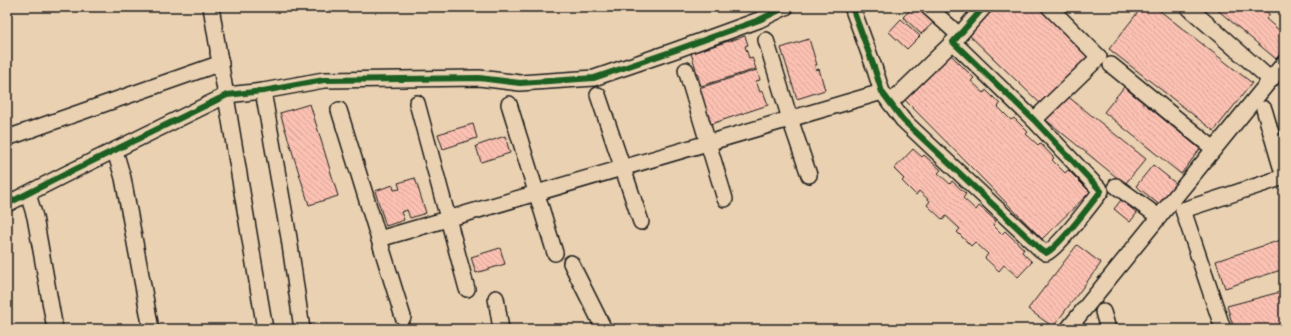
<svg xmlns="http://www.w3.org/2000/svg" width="1291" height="336" font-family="Mali,sans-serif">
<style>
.building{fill:url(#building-back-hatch);stroke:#1c1c1c}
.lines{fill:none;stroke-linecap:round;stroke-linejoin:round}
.minor-casing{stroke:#1c1c1c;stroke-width:18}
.minor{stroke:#e9d1b1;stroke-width:15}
.cycleway-casing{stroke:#e9d1b1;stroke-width:8}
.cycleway{stroke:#1b5e20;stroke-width:6}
</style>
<defs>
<pattern id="building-back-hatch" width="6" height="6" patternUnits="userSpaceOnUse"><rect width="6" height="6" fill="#fbc1b2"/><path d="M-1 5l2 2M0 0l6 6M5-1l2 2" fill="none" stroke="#d7a598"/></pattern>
</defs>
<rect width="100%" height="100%" fill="#e9d1b1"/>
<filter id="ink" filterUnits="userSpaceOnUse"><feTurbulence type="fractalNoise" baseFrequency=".025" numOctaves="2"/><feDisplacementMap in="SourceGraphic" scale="8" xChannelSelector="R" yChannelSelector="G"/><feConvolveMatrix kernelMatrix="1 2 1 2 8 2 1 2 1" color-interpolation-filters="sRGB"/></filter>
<g filter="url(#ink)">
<g class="building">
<polygon points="913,7 919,7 934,22 921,34 903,17"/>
<polygon points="994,7 1038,7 1090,57 1043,106 968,34"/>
<polygon points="1142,7 1155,7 1252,83 1214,131 1109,49"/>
<polygon points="1214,7 1261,7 1270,15 1266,19 1280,31 1284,26 1284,49 1276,59"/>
<polygon points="901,19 920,36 907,49 889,32"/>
<polygon points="745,36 748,45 745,46 749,58 752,57 756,69 701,86 691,53"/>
<polygon points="809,39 817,65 814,65 816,70 819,69 825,90 797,99 781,48"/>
<polygon points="951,55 974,78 971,81 984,93 986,90 1000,104 998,107 1011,120 1014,118 1028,132 1026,134 1038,145 1040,143 1054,158 1052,160 1065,173 1068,170 1090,192 1042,239 905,100"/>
<polygon points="757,70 760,80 756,81 760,92 763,91 768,105 711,124 699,88"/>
<polygon points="1124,87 1200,149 1181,174 1104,112"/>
<polygon points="1066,95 1146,159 1125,184 1046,120"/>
<polygon points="310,104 338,196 309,205 280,113"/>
<polygon points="473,124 477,138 443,149 438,134"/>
<polygon points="505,136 510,153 481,162 476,146"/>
<polygon points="913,149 922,157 924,155 941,170 938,173 950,184 952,181 966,194 963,198 976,210 979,206 996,221 993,225 1002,234 1005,231 1024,249 1022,252 1032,262 1018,277 1004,265 999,271 985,258 988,254 975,242 971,246 957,232 960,229 946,216 943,220 927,205 930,201 919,191 916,195 902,181 904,179 894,169"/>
<polygon points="1153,165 1178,185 1161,206 1136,186"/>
<polygon points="415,178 426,213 410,218 407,210 401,212 404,220 386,226 375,191 393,185 394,190 400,189 398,183"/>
<polygon points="1121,200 1137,213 1130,222 1114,209"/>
<polygon points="1284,239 1284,269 1225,288 1216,261"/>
<polygon points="1077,245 1101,263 1053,327 1028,309"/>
<polygon points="500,248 505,264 476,273 471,257"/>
<polygon points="1284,291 1284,329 1234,329 1227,306"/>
</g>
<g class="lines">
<g class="minor-casing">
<g id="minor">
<polyline points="211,7 265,329"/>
<path d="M 852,7 L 874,67 L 882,92 L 903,120 L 1040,249 L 1046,253 C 1058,248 1091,204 1101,191 L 1034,120 L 953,42 L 984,7"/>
<polyline points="928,7 959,35"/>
<polyline points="1188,7 1271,80"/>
<polyline points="766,40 790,119 809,175"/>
<polyline points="1111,65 1214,149"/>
<polyline points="686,70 725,199"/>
<polyline points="263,91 289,238 302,329"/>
<polyline points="598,95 641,222"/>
<polyline points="417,103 467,289"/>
<polyline points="890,103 953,42"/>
<polyline points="509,104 555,253"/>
<polyline points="1264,109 1284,177"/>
<polyline points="339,110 403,317"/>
<polyline points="1034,120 1099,57 1049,7"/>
<polyline points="7,138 221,63 218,53"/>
<polyline points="115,151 123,178 151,329"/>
<polyline points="1116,186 1159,217"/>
<polyline points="28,194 35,217 55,329"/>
<polyline points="7,204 66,174 227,95 263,91 324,80 479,78 520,83 594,78 676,50 759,20 786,7"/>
<polyline points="379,239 882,92"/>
<polyline points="571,263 604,329"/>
<polyline points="496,298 501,329"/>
<polyline points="1103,312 1108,329"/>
<polyline points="1068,329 1284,63"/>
<polyline points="1223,329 1183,210 1284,177"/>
</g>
</g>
<use href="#minor" class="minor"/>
<g class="cycleway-casing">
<g id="cycleway">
<path d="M 852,7 L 874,67 L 882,92 L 903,120 L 1040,249 L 1046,253 C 1058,248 1091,204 1101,191 L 1034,120 L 953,42 L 984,7"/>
<polyline points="7,204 66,174 227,95 263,91 324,80 479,78 520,83 594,78 676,50 759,20 786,7"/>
</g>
</g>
<use href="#cycleway" class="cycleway"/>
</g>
</g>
<rect width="1291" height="336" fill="none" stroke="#e9d1b1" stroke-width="24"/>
<rect x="12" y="12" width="1267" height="312" fill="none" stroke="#1c1c1c" stroke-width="1.5" filter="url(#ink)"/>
</svg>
